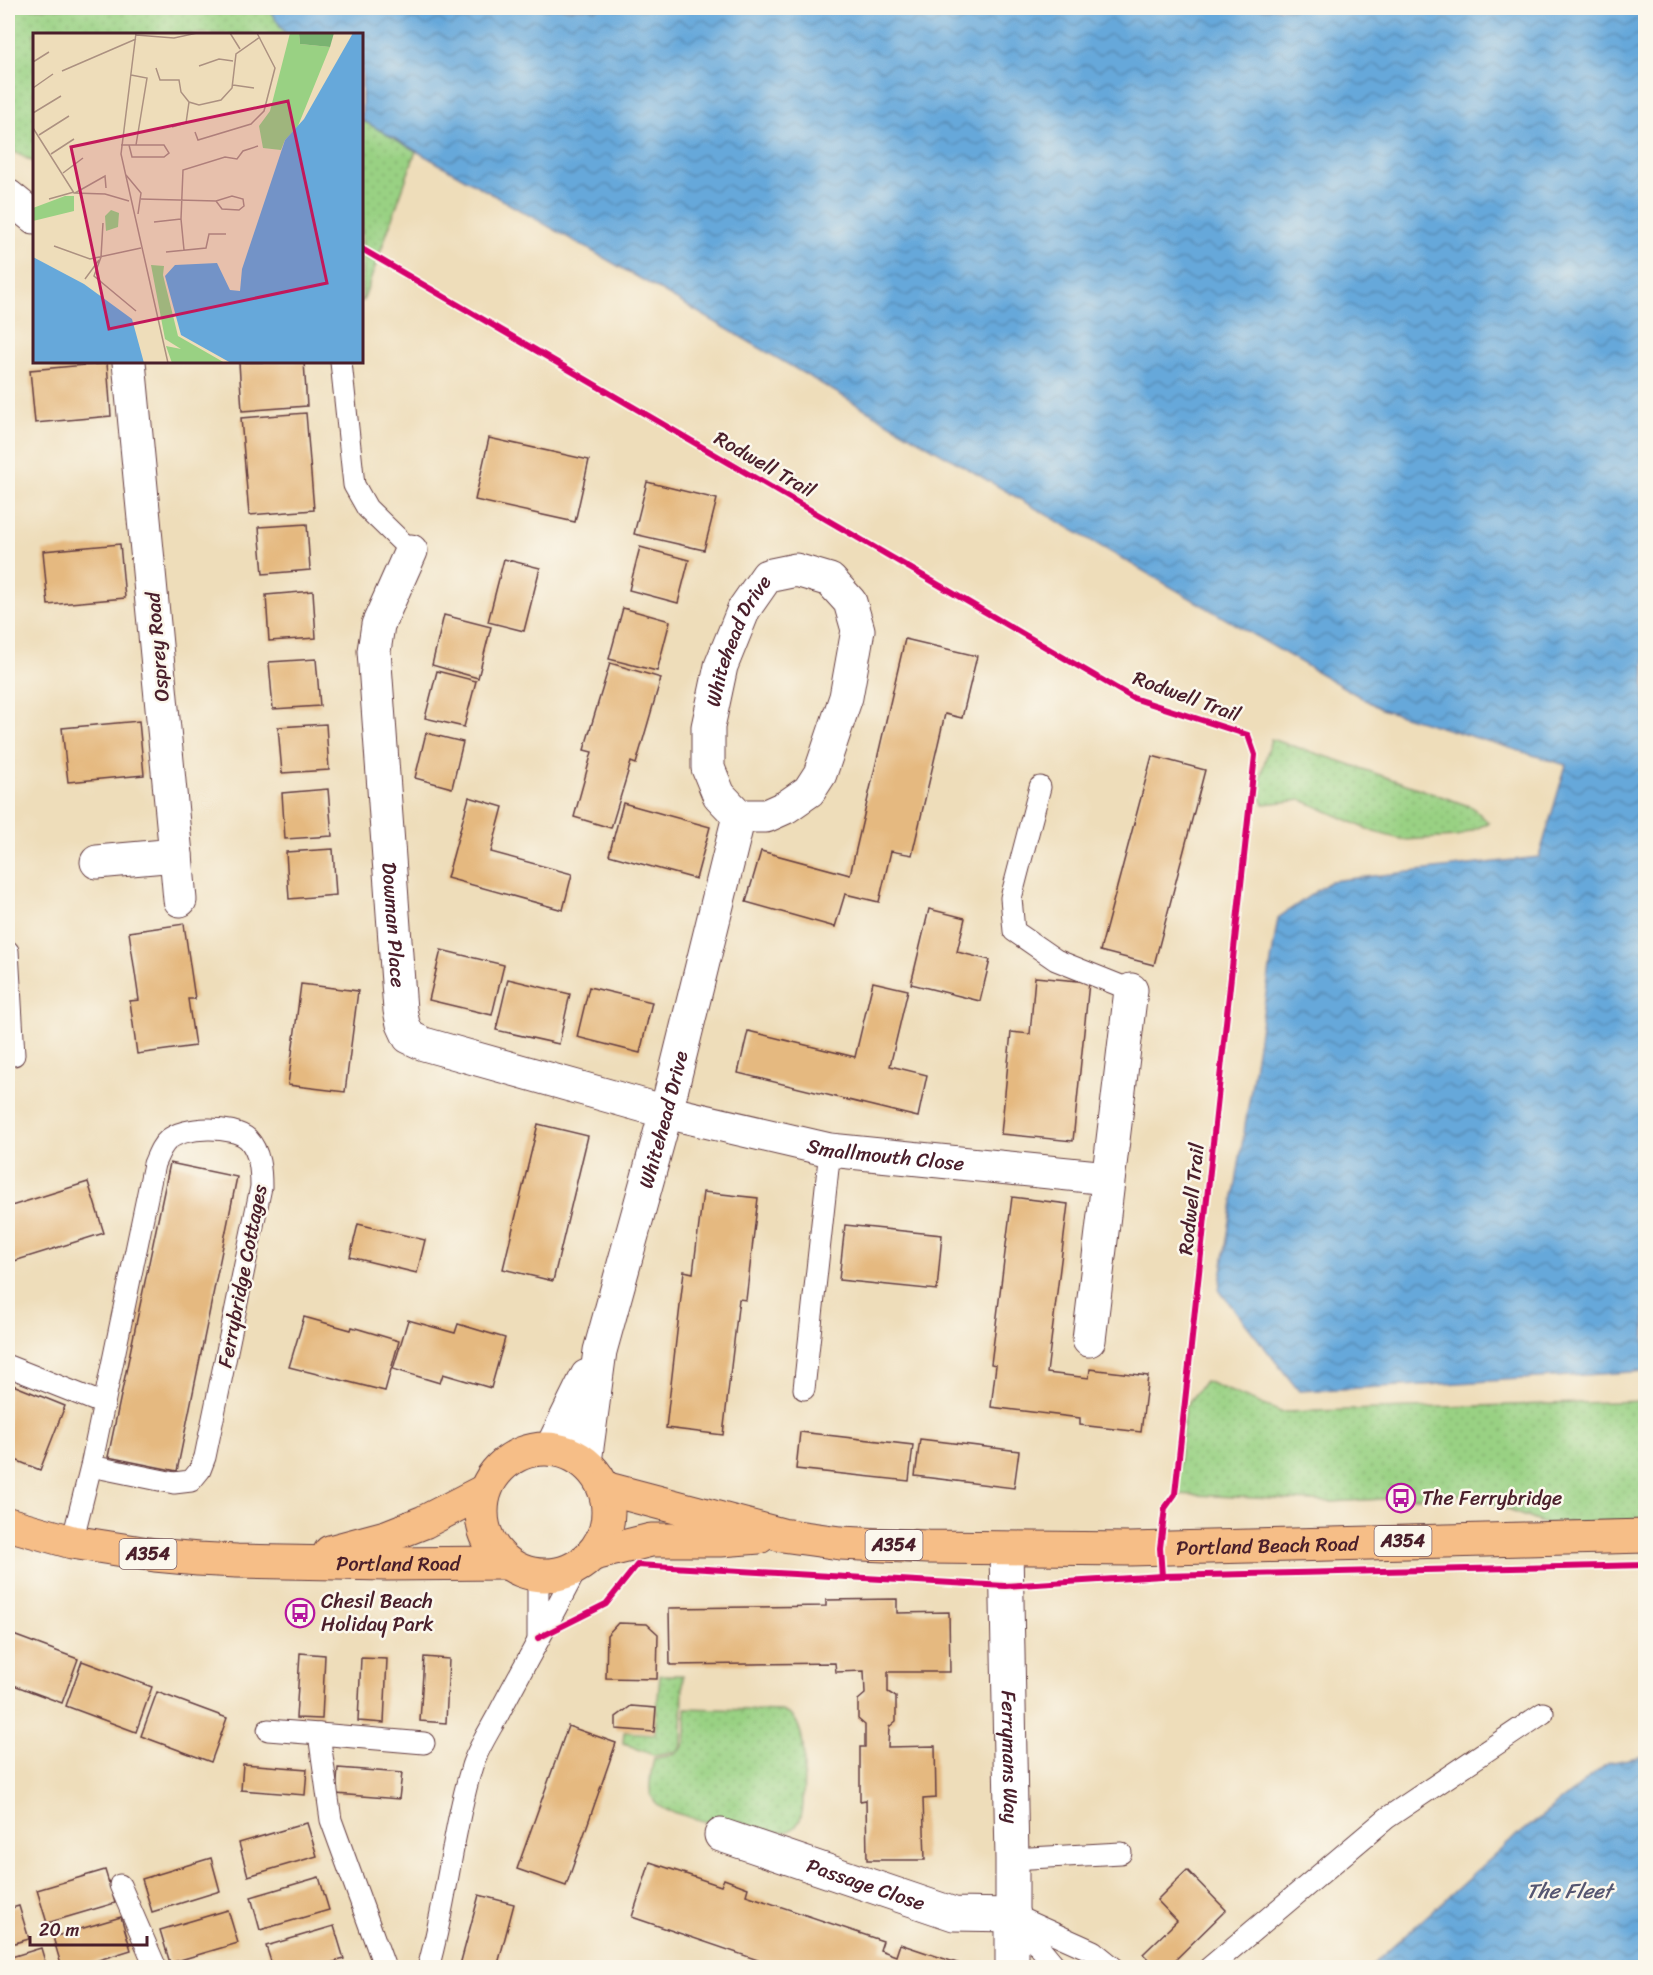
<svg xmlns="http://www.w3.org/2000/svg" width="1653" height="1975" font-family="Sriracha,sans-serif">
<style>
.grass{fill:url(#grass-dots);stroke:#727857;stroke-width:1.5}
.water{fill:url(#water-waves);stroke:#586482;stroke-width:1.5}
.building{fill:#e5b980}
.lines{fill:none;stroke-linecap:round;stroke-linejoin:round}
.service-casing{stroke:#633c40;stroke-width:23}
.minor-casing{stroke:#633c40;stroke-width:35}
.trunk-casing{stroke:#633c40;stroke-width:35}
.service{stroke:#fff;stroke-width:21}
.minor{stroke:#fff;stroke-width:33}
.trunk{stroke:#f6be87;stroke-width:33}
.cycleway-casing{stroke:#fbf7ec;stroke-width:10}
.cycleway{stroke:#d6006c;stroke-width:6}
.labels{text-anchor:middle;stroke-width:5;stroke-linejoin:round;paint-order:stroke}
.shield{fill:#fbf7ec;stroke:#7f6065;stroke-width:1.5}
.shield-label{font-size:18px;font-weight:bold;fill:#4a1f2b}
.street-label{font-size:20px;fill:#4a1f2b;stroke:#fbf7ec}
.poi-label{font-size:20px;fill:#4a1f2b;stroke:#fbf7ec;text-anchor:start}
.water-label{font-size:21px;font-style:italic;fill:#555671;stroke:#fbf7ec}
.inset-road{fill:none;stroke:#ac9181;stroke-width:1.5}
.view{fill:#c2185b;fill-opacity:0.15;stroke:#c2185b;stroke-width:3}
.inset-edge{fill:none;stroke:#4a1f2b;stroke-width:3}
</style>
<defs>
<pattern id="grass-dots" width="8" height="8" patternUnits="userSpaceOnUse" patternTransform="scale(1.5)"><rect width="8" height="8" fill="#99d183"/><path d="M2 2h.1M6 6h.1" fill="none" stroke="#85b371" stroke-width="1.8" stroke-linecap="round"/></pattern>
<pattern id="water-waves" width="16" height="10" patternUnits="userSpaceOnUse" patternTransform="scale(1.5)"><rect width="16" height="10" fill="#66a8da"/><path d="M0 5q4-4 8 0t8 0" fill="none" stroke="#5688b1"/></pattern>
</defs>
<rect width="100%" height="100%" fill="#fbf7ec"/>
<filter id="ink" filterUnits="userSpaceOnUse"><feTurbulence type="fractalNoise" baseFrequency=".0167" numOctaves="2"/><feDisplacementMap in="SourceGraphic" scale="12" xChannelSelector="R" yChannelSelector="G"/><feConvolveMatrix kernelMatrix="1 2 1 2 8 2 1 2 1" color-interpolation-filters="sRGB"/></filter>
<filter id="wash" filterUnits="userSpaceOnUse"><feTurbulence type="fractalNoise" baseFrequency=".008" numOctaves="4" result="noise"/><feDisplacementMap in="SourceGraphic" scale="24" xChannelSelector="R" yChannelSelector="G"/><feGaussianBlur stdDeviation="1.35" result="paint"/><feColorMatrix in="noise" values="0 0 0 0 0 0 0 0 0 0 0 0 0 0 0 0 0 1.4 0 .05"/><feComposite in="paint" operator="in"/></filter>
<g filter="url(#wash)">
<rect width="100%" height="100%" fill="#eeddba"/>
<g class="grass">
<polygon points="8,8 268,8 286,34 34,34 34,162 8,149"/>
<polygon points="362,120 416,151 363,301 362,301"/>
<polygon points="1271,739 1337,760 1472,807 1489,823 1457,837 1404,840 1374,832 1302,800 1264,804 1257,790"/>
<polygon points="1205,1381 1281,1412 1645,1401 1645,1520 1544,1524 1468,1494 1332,1502 1175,1494 1185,1407"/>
<polygon points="660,1675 683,1675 682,1744 678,1751 653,1755 623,1743 624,1732 655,1734"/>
<path d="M 686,1708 L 781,1711 C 786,1713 793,1715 796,1721 C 808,1741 803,1781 803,1805 C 800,1850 760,1828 733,1820 L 723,1827 L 669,1811 C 642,1800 650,1780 654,1758 C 693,1755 685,1740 686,1708 Z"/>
</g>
<g class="water">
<polygon points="268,8 1645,8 1645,1371 1443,1384 1299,1391 1219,1290 1278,918 1331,881 1539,857 1566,765 1381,709 641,279 362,120 362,34 286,34"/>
<polygon points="1645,1756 1645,1967 1370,1967 1506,1845 1608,1763"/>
</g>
<g id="blocks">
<g class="building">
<polygon points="239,362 304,362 307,406 242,411"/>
<polygon points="107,363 111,416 35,423 30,370"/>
<polygon points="306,413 314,510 249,515 241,418"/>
<polygon points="489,438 589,460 575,522 475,500"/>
<polygon points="647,482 717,499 704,550 634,534"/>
<polygon points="307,524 310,570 263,574 259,527"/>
<polygon points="120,544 125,598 48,605 43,551"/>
<polygon points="640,547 689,560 678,603 629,590"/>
<polygon points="504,559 540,568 524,631 488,622"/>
<polygon points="313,591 316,638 269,641 266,595"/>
<polygon points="623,608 670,621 657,671 609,659"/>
<polygon points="444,615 491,627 478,678 432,665"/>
<polygon points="905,639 977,656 962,718 945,714 912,855 891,851 879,902 845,894 835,927 746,902 761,851 850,875"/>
<polygon points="316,659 320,706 273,709 269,662"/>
<polygon points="610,663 661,678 636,764 631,762 611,828 574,817 592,752 584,750"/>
<polygon points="437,671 476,681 464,727 425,718"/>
<polygon points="139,721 144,775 68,782 62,728"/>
<polygon points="326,724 329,770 282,773 278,727"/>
<polygon points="426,733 463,742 452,788 415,778"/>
<polygon points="1152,756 1205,770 1154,965 1100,951"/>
<polygon points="328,789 332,836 285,839 282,793"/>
<polygon points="469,797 503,807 491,852 572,874 563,910 447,878"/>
<polygon points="623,803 710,827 696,879 609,855"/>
<polygon points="333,849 336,895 289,899 286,852"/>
<polygon points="929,909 965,918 957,952 990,960 980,1001 911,984"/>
<polygon points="184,924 195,999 188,999 195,1046 137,1054 130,1001 139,1000 129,932"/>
<polygon points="441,950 504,965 492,1015 429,1000"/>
<polygon points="1035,977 1089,982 1073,1141 1001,1134 1011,1032 1030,1034"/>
<polygon points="508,979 570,994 559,1044 496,1030"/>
<polygon points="873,982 908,990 890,1066 927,1075 918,1117 738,1073 748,1031 855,1057"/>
<polygon points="301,984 358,991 345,1092 288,1085"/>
<polygon points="589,987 652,1002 640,1053 577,1037"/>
<polygon points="538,1124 588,1136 553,1281 503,1269"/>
<polygon points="170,1163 237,1177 177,1471 108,1457"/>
<polygon points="88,1182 104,1233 8,1263 8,1207"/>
<polygon points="703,1192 758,1198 746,1300 739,1299 723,1435 666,1428 684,1271 693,1273"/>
<polygon points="1012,1197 1068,1204 1047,1373 1089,1378 1090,1369 1148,1376 1141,1432 1080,1425 1080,1418 991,1407 996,1365 991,1364"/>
<polygon points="358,1224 425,1240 417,1273 350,1257"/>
<polygon points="845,1225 942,1235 937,1290 839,1280"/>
<polygon points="304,1317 351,1330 352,1327 399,1341 385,1391 289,1367"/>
<polygon points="408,1320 455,1333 458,1324 505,1338 491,1388 443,1374 440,1383 393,1369"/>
<polygon points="8,1383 65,1406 40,1470 8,1457"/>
<polygon points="800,1432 913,1445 909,1481 796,1469"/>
<polygon points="920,1439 1019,1451 1014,1488 915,1476"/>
<polygon points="897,1599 897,1613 949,1612 950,1672 888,1672 888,1692 896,1697 896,1721 889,1727 888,1747 935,1746 936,1798 923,1799 925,1860 867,1860 866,1800 860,1801 860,1747 865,1747 865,1725 858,1719 858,1700 865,1694 864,1671 836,1672 835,1663 670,1665 669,1608 826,1606 826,1600"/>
<polygon points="618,1623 647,1624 658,1634 657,1679 606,1678 607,1635"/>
<polygon points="8,1633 78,1659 62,1703 8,1683"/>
<polygon points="300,1653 325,1655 322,1719 296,1718"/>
<polygon points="424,1657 449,1659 446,1723 420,1721"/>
<polygon points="361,1658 387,1659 384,1723 358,1721"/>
<polygon points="82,1661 152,1687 136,1732 66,1706"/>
<polygon points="157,1692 227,1718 211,1762 141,1736"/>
<polygon points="631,1706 656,1708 654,1732 616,1729 616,1717"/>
<polygon points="568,1726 616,1743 566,1886 517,1869"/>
<polygon points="243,1764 307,1769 305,1795 241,1790"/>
<polygon points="338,1768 402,1773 399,1799 336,1794"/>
<polygon points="307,1823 317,1856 248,1876 239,1843"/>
<polygon points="211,1858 220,1891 152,1912 142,1879"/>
<polygon points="650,1862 721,1886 724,1879 748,1888 746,1895 883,1941 880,1950 896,1956 900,1944 960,1964 959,1968 781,1968 632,1917"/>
<polygon points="105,1870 115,1903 47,1923 37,1890"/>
<polygon points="1187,1870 1226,1910 1167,1968 1157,1968 1143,1954 1177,1921 1157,1900"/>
<polygon points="319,1877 329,1910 260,1930 251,1897"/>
<polygon points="479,1895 514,1904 497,1968 470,1968 460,1965"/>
<polygon points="19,1906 29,1939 8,1945 8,1909"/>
<polygon points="228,1910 238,1943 170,1963 160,1930"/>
<polygon points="121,1917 131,1950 73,1968 62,1968 53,1937"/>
<polygon points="334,1926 344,1959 314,1968 273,1968 266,1946"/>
<polygon points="41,1948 47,1968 8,1968 8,1958"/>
</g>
</g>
</g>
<g filter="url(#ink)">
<use href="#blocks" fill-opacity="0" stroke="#633c40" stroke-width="1.5"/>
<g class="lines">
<g class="service-casing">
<g id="service">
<polyline points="341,362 354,485 367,508 411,551"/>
<polyline points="1040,787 1011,898 1014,931 1056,960 1131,990"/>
<polyline points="8,951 14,1055"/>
<polyline points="8,1366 104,1404"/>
<polyline points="804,1389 830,1150"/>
<path d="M 72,1542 L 91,1466 L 154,1164 C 158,1155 161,1146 168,1140 C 183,1126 233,1125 248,1139 C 260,1152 261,1171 261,1187 L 205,1457 L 200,1470 L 191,1481 L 174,1483 L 91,1466"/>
<polyline points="538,1638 538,1576"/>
<polyline points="268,1730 319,1734"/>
<polyline points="1012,1859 1121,1853"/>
<polyline points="120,1885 156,1968"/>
<polyline points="1013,1915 1093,1951 1114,1968"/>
<polyline points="1017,1920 1057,1968"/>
<polyline points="385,1968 331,1820 319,1734 424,1743"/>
<path d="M 428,1968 C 447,1902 452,1832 472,1766 C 478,1748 490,1730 499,1713 C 524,1665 552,1617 577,1568"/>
<polyline points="1209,1968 1387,1818 1543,1713"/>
</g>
</g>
<g class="minor-casing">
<g id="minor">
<polyline points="8,196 34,217"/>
<path id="s1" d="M 411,551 L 378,625 L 374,651 L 400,1010 L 403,1024 L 409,1037 L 424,1044 L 666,1112 L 830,1150 L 1108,1178"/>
<polyline points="176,855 180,900"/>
<polyline points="97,862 176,855 129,362"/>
<polyline points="1089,1340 1131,990"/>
<polyline points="551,1449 587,1376"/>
<path id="s2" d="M 585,1462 L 600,1351 L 666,1112 L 739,816 L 719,795 L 708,768 L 708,727 L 721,666 L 744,609 L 767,576 L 796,570 L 830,580 L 850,602 L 858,630 L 846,697 L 820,774 L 809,791 L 786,807 L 766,816 L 739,816"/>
<path id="s3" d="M 1006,1549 L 1012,1859 L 1012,1968"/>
<path id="s4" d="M 721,1835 L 954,1914 L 1013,1915"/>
</g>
</g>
<g class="trunk-casing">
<g id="trunk">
<circle cx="545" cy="1512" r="63"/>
<path id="s5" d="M 604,1488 L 782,1535 L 840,1543 L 928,1547 L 1130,1549 L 1646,1536"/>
<path id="s6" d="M 8,1524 L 72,1542 L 155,1555 L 198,1559 L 237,1561 L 385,1564 L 506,1563"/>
<polyline points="330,1552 386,1537 424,1522 484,1491"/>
<polyline points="594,1554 651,1540 721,1540 759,1537"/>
</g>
</g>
<use href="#service" class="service"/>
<use href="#minor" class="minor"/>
<use href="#trunk" class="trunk"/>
<g class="cycleway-casing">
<g id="cycleway">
<polyline points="362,249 1133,698 1248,735 1255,755 1175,1494 1165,1508 1160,1548 1162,1576"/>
<polyline points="538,1638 606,1604 637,1565 1005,1586 1162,1576 1646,1565"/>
</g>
</g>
<use href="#cycleway" class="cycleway"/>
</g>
</g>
<defs>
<g id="bus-ring" transform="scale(1.5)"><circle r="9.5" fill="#fbf7ec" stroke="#b5179e" stroke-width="1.5"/><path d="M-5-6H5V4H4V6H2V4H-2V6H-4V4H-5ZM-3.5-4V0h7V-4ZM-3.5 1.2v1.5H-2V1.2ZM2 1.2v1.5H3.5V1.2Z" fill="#b5179e"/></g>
</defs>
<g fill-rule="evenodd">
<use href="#bus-ring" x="1401" y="1498"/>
<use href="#bus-ring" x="300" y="1613"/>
</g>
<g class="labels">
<g class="shield">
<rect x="1374.5" y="1526" width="57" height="30" rx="4.5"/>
<rect x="865.5" y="1530" width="57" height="30" rx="4.5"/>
<rect x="119.5" y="1539" width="57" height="30" rx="4.5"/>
</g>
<g class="shield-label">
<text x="1403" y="1547">A354</text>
<text x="894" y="1551">A354</text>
<text x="148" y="1560">A354</text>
</g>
<g class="street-label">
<text transform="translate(765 464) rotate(30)" y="7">Rodwell Trail</text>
<text dy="7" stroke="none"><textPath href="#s2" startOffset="856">Whitehead Drive</textPath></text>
<text transform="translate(157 647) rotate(-95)" y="7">Osprey Road</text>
<text transform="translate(1187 696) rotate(20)" y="7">Rodwell Trail</text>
<text dy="7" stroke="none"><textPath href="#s1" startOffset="382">Dowman Place</textPath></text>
<text dy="7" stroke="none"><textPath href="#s2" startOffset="352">Whitehead Drive</textPath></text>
<text dy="7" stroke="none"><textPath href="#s1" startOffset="988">Smallmouth Close</textPath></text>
<text transform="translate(1191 1199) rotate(-84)" y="7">Rodwell Trail</text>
<text transform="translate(242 1276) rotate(-79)" y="7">Ferrybridge Cottages</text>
<text dy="7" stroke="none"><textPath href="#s5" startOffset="670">Portland Beach Road</textPath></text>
<text dy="7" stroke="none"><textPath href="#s6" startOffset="394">Portland Road</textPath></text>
<text dy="7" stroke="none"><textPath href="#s3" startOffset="208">Ferrymans Way</textPath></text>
<text dy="7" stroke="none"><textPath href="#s4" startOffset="153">Passage Close</textPath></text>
</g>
<g class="poi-label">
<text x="1422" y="1505">The Ferrybridge</text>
<text x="321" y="1608">Chesil Beach<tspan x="321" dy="23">Holiday Park</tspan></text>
</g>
<g class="water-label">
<text x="1569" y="1898">The Fleet</text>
</g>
</g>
<g transform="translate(33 33)">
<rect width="330" height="330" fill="#eeddba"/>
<path d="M 257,0 L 266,0 L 267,11 L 297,14 L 265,93 L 252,107 L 248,117 L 230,115 L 226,93 L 237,78 ZM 32,163 L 41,163 L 41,178 L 0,188 L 0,175 ZM 78,177 L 86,180 L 85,194 L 73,198 L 72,183 ZM 118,232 L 131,233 L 130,242 L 145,303 L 192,330 L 139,330 L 133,313 L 148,316 L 132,306 Z" fill="#99d183"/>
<path d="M 266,0 L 301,0 L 297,14 L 267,11 Z" fill="#7ab371"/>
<path d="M 320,0 L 330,0 L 330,330 L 198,330 L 148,302 L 132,243 L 142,232 L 184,230 L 197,257 L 207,258 L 209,236 L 252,107 L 271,86 ZM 0,224 L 51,251 L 99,286 L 111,330 L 0,330 Z" fill="#66a8da"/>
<path class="inset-road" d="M 103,0 L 88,121 L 135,330M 197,0 L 207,16M 103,2 L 141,5 L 164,0M 0,29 L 16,19M 166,33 L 186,26 L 200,28M 123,35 L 127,47 L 146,47 L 148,59 L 156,69 L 166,72 L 188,67 L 199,55 L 203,21 L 227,4M 29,38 L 103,6M 98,42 L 114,45 L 103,112M 200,52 L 221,55M 0,55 L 20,41M 0,80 L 28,63M 139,94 L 153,90 L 156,69M 0,95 L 41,160 L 72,161 L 96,168M 162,99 L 165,107 L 218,91 L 231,78 L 242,35 L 224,0M 6,102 L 36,83M 88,112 L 131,112 L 136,120 L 131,124 L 99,124 L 96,112M 18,121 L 41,106M 30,140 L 50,125M 93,142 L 108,160 L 105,181M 42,160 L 72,143 L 73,155M 16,166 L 41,159M 108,166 L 183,168 L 199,163 L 210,166 L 211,173 L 206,177 L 189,176 L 183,168M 121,189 L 148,186M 70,190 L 68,224 L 61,243 L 103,278M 21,213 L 57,226 L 108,215M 151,217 L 148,186 L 150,137 L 192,124 L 204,126 L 210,118 L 225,113M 133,219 L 173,215 L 176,201 L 193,201M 52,246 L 66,227"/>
<path class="view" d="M 255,68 L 294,250 L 76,296 L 38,114 Z"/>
<rect width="330" height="330" class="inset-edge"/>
</g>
<rect width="1653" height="1975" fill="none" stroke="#fbf7ec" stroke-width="30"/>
<path d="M30 1936v9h117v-9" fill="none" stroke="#4a1f2b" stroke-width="3"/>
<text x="39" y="1936" font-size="18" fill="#4a1f2b" stroke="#fbf7ec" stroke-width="4.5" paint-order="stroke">20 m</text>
</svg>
